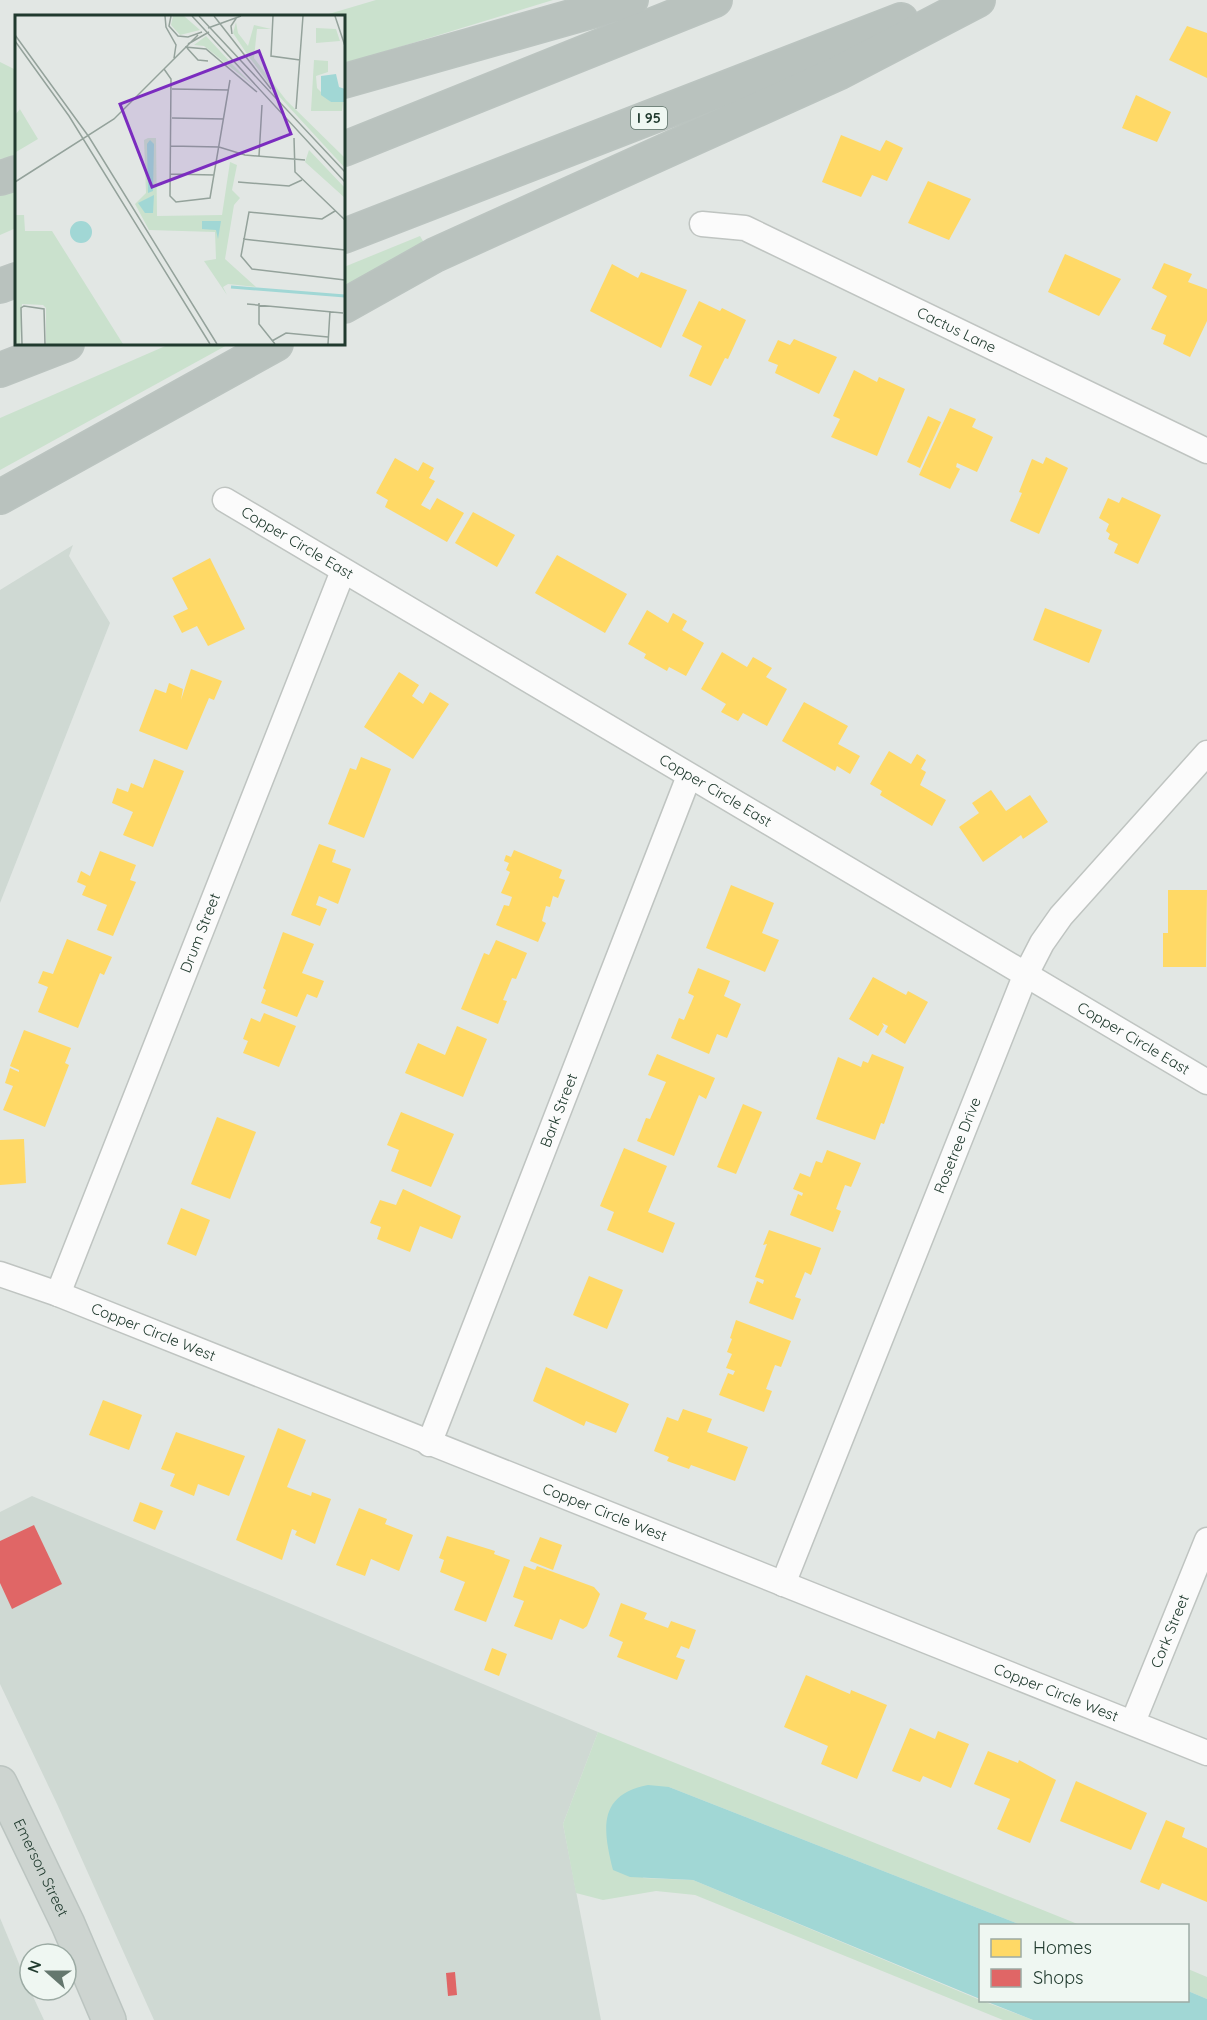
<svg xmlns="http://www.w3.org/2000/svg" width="1207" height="2020" font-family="Quicksand,sans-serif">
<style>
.built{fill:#cfd9d3}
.green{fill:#cae1cd}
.water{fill:#a1d7d5}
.homes{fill:#ffd966}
.shops{fill:#e06666}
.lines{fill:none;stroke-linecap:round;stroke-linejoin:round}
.street-casing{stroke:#bfc4c1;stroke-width:27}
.primary-casing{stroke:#bbc4c0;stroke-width:36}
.highway-casing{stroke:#bbc4c0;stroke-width:36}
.street{stroke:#fbfbfb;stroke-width:24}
.primary{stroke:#cdd4d0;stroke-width:33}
.highway{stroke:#b9c2be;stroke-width:33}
.labels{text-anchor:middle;stroke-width:6;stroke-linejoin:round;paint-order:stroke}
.shield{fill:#eff7f2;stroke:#5e7369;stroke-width:1.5}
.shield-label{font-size:14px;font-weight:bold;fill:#203a2e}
.street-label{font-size:15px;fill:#203a2e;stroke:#eff7f2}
.inset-river{fill:none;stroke:#a1d7d5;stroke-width:3}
.inset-road{fill:none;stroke:#94a29b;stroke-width:1.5}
.view{fill:#7b2cbf;fill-opacity:0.15;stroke:#7b2cbf;stroke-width:3}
.inset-edge{fill:none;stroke:#203a2e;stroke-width:3}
</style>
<rect width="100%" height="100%" fill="#e2e7e4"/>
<g class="built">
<polygon points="73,545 69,556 110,623 0,903 0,590"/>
<polygon points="32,1496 598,1732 563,1824 601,2020 154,2020 57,1804 0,1684 0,1512"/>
<polygon points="0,1918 30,1990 44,2020 0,2020"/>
</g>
<g class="green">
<polygon points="376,0 553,0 344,64 344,16 322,16"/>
<polygon points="0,62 16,70 16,156 0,159"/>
<polygon points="16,185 16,228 0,235 0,190"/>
<polygon points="420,236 426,246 344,291 344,267"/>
<polygon points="170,344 229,344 0,470 0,418"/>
<polygon points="598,1732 1080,1925 1021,1925 669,1787 643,1878 693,1880 980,2000 1033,2020 1003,2020 695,1895 656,1891 603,1900 576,1893 563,1824"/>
<polygon points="1188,1969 1207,1977 1207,1999 1188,1991"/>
</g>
<g class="water">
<path d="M 648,1785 L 669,1787 L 1021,1925 L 980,1926 L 980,1999 L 693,1880 L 630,1877 L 613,1870 C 603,1830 597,1795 648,1785 Z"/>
<polygon points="1188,1991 1207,1999 1207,2020 1033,2020 985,2001 1188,2000"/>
</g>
<g class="homes">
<polygon points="1187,26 1207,33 1207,78 1169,60"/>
<polygon points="1136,95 1171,112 1157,142 1122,128"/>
<polygon points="841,135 880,151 886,140 903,148 887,181 872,175 861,197 822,182"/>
<polygon points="928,181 971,199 949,240 908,223"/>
<polygon points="1065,254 1121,279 1099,316 1048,292"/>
<polygon points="1164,263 1192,274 1188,282 1207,289 1207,321 1190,357 1163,344 1166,335 1151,329 1167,296 1152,288"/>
<polygon points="612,264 638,278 641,272 687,290 661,348 590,311"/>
<polygon points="699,301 720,311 722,308 746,320 728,359 725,358 711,386 689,376 702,346 682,336"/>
<polygon points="794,339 837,357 819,394 775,373 778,365 768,361 778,340 790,345"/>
<polygon points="854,370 877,382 879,377 905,389 877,456 831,437 840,419 833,416"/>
<polygon points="950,408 976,419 972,427 993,437 977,472 957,463 956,467 960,469 950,489 919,475"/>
<polygon points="928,416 941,422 920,468 907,462"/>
<polygon points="1046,457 1068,468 1039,534 1010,521 1022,493 1019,492 1032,459 1043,464"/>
<polygon points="395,458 418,471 423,462 434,468 429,478 435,481 421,505 430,510 437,498 464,513 447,542 385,507 388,500 376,493"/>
<polygon points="1122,497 1161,515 1138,564 1114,553 1118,544 1108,539 1110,534 1106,531 1109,524 1099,518 1108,498 1119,503"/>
<polygon points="473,512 515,535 497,567 455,543"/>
<polygon points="557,555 627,594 605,633 535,593"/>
<polygon points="210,558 245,629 208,646 197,626 182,633 173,616 188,609 172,578"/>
<polygon points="1045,608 1102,630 1089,663 1033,640"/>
<polygon points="647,610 668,623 673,613 687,621 682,630 704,643 686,676 669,667 667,671 644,658 646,654 628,644"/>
<polygon points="722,652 747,667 753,657 772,668 766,677 787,689 767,726 743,713 738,721 721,712 726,704 701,689"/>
<polygon points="191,669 222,681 214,700 209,698 187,750 139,731 155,689 166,693 169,683 183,689 181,700"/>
<polygon points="399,672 419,685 412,696 423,704 430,692 449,704 413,759 364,727"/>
<polygon points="804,702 848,726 838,744 860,756 850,774 837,766 835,771 782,741"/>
<polygon points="889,751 911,764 917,754 926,760 921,769 926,772 920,785 946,800 932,826 880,795 882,791 870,784"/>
<polygon points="361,757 391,769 364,838 328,824 350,768 356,770"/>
<polygon points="154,759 184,771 153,847 123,835 133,812 112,803 117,788 128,792 131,783 143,788"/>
<polygon points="991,790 1006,811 1030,795 1048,822 1023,839 1021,835 983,862 959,827 979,813 972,803"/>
<polygon points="319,844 336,850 332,862 351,869 338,904 319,896 316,905 327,909 320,926 291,915"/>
<polygon points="514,850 562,870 559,878 565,880 558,898 553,896 550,907 546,906 542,921 546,923 538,942 496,925 504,905 509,906 512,897 501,893 510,872 506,870 509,863 504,861 506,855 511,857"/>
<polygon points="100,851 136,865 130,880 136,882 113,936 97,930 107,905 82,895 86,886 77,882 81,871 90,876"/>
<polygon points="731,885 774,903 762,933 779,940 765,972 706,948"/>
<polygon points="1168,890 1207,890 1206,967 1163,967 1163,933 1168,933"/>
<polygon points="283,932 314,944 302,973 324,981 317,998 307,994 297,1017 261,1003 266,990 263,988"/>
<polygon points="67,939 112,957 104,975 100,973 78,1028 38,1012 48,987 38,983 43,971 53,974"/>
<polygon points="496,940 527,953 516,979 512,978 503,1000 507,1001 498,1024 461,1009 484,953 489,955"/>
<polygon points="698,968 730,981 724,996 741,1004 727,1038 717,1034 709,1054 671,1038 679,1018 684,1020 694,996 688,993"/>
<polygon points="873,977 906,995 908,991 928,1002 905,1044 885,1032 888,1026 882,1023 884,1026 878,1036 849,1019"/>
<polygon points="264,1013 296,1026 279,1067 243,1053 248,1041 243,1039 251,1018 260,1022"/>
<polygon points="457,1026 487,1039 463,1097 405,1073 418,1043 445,1055"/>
<polygon points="24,1030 71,1048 65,1063 69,1065 45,1127 3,1110 13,1086 5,1083 10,1068 19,1072 19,1070 10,1066"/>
<polygon points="657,1054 715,1078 706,1099 699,1095 674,1156 637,1141 646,1118 650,1119 666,1082 648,1075"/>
<polygon points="872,1054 904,1067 884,1124 881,1123 875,1140 816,1119 838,1057 861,1067 863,1061 868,1063"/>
<polygon points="743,1104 762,1112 736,1174 717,1167"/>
<polygon points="401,1112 454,1134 431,1187 391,1171 399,1150 387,1145"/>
<polygon points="217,1117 256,1132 230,1199 191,1184"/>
<polygon points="24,1139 26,1183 0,1185 0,1140"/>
<polygon points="624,1148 667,1166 648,1212 675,1223 663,1253 607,1230 614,1212 600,1206"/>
<polygon points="827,1150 861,1163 851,1187 845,1185 836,1209 841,1211 833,1232 790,1215 798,1194 802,1196 803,1193 793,1189 800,1173 810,1177 816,1161 822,1163"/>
<polygon points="403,1189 461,1216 452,1239 420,1226 410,1252 377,1239 381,1227 370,1223 380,1200 396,1205"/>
<polygon points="181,1208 210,1220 196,1256 167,1244"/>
<polygon points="769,1230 821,1248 811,1275 805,1272 795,1297 801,1299 793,1320 749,1303 757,1281 763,1284 764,1280 755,1277 767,1244 763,1245"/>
<polygon points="589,1276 623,1290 607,1329 573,1315"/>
<polygon points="736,1320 791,1341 781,1367 775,1365 766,1389 772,1391 764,1412 719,1395 728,1373 733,1375 735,1371 726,1368 732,1354 727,1352 732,1339 730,1338"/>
<polygon points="546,1367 629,1404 616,1433 586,1421 584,1426 533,1401"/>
<polygon points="103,1400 142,1415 129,1450 89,1435"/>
<polygon points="683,1409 712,1419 707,1432 748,1447 735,1481 691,1465 689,1469 667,1461 669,1457 654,1451 667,1417 678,1421"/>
<polygon points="278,1428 306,1440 287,1487 311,1496 312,1492 331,1499 315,1544 295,1535 297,1531 292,1529 282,1560 236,1540"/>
<polygon points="176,1432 245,1456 229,1496 198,1484 194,1496 170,1486 175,1474 161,1469"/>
<polygon points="140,1502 163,1511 155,1530 133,1521"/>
<polygon points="359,1508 387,1519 385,1524 413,1535 399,1571 371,1559 365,1576 336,1565"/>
<polygon points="447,1536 495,1551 494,1554 510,1560 486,1622 454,1610 465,1582 440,1572 444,1560 439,1558"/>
<polygon points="540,1537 562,1545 553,1570 530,1561"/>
<polygon points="524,1566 535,1570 537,1566 594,1587 600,1594 587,1626 583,1629 560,1619 552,1640 514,1626 524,1601 513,1597"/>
<polygon points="621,1603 647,1613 644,1619 668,1628 671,1621 696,1630 689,1649 681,1646 676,1657 685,1660 677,1680 617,1657 623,1642 609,1636"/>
<polygon points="492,1648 507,1654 499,1676 484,1670"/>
<polygon points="806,1675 850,1694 851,1690 887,1705 857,1779 821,1764 828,1746 784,1727"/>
<polygon points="910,1728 935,1739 938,1731 969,1744 951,1788 923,1776 920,1782 892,1771"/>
<polygon points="988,1751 1018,1763 1019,1760 1056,1780 1030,1843 997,1829 1010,1799 974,1784"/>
<polygon points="1076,1781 1147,1813 1131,1850 1060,1821"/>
<polygon points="1166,1820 1185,1828 1182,1837 1207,1848 1207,1902 1162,1883 1159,1890 1140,1882"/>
</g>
<g class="shops">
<polygon points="34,1525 62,1584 12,1609 0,1583 0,1541"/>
<polygon points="455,1972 457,1995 448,1996 446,1973"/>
</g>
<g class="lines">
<g class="street-casing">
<g id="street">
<path id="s1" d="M 702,224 L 745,228 L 1207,451"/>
<path id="s2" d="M 225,500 L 1207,1082"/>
<path id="s3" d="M 0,1274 L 58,1294 L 1207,1753"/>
<path id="s4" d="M 58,1294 L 343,571"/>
<path id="s5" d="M 429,1444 L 689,776"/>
<path id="s6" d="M 783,1584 L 1025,976 L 1042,943 L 1061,916 L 1207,753"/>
<path id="s7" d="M 1133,1722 L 1207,1540"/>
</g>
</g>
<g class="primary-casing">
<g id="primary">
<path id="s8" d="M 0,1783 L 68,1924 L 109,2020"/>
</g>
</g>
<g class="highway-casing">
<g id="highway">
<polyline points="344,81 631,0"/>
<polyline points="344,149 715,0"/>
<polyline points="0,178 16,173"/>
<polyline points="344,236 901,20"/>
<polyline points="0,286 16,280"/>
<polyline points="344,306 435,255 840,72 978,0"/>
<polyline points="0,370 67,344"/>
<polyline points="0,497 276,344"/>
</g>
</g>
<use href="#street" class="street"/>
<use href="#primary" class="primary"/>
<use href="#highway" class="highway"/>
</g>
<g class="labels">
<rect class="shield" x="631" y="107" width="36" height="22" rx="4.5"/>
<g class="shield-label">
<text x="649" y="123">I 95</text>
</g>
<g class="street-label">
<text dy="5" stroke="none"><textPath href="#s1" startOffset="278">Cactus Lane</textPath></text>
<text dy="5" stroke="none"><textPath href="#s2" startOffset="84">Copper Circle East</textPath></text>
<text dy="5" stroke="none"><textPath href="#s2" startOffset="570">Copper Circle East</textPath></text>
<text dy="5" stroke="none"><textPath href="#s4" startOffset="388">Drum Street</textPath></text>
<text dy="5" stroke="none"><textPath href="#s2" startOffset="1056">Copper Circle East</textPath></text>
<text dy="5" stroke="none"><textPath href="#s5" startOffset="358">Bark Street</textPath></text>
<text dy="5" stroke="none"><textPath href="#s6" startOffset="472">Rosetree Drive</textPath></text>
<text dy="5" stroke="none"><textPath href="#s3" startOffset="164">Copper Circle West</textPath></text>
<text dy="5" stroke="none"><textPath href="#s3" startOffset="650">Copper Circle West</textPath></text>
<text dy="5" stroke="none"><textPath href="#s7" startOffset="98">Cork Street</textPath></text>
<text dy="5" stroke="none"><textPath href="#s3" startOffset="1136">Copper Circle West</textPath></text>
<text dy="5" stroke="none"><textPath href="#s8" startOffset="94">Emerson Street</textPath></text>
</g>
</g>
<g transform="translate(15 15)">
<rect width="330" height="330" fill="#e2e7e4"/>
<path d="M 158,1 L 169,1 L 185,15 L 165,20 L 156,10 ZM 221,7 L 223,18 L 233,31 L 239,10 L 256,14 L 242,14 L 239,43 L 271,85 L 330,143 L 330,153 L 261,78 L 234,42 L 218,18 ZM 301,13 L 321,14 L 325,26 L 301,28 ZM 191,21 L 218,50 L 239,71 L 189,31 L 179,30 ZM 299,45 L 313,46 L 313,57 L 301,61 L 302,73 L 316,87 L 328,87 L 327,96 L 296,96 ZM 0,86 L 23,124 L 1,137 L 0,100 L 5,94 ZM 133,123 L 141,123 L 142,201 L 207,200 L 215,147 L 222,150 L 217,175 L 225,183 L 219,190 L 210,244 L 241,272 L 213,269 L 208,272 L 212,280 L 189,246 L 201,244 L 200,217 L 134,215 L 120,189 L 131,178 L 129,125 ZM 132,129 L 139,129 L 134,178 L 133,133 ZM 294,135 L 330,173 L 330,183 L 290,147 ZM 0,200 L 9,200 L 10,216 L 37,216 L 108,329 L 31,329 L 31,293 L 28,290 L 7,289 L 5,329 L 1,328 Z" fill="#cae1cd" fill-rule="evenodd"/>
<path d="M 321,59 L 324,72 L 330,74 L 329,87 L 316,87 L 306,80 L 306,61 ZM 135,125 L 139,129 L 138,176 L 133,178 L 132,129 ZM 139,180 L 138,198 L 130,198 L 123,188 ZM55 217a11 11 0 1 1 22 0a11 11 0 1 1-22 0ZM 187,206 L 206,206 L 203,224 L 201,215 L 187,214 Z" fill="#a1d7d5"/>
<path class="inset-river" d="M 216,272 L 330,281"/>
<path class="inset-road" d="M 150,1 L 151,12 L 161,30 L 159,43M 156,1 L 154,11 L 163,21 L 173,22 L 187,17M 177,1 L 330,167M 184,1 L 330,157M 199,1 L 256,74M 258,1 L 256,41 L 285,45M 320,1 L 330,31M 193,13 L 226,1M 217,19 L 216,11 L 222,2M 0,20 L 74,122 L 202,329M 0,26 L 54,101 L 195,329M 173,29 L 194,17M 170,32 L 191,34 L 242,77M 172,33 L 183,45 L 193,46M 149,54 L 156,64 L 155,181 L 161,187 L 195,183 L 215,65M 157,74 L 214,75M 281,94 L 288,1M 157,103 L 209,104M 279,123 L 280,157 L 330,205M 156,131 L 204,132 L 230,140 L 290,145M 244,141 L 247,90M 155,159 L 199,160M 0,167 L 99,104 L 183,20M 223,167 L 274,171 L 287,165M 320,196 L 307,204 L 234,197 L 226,241 L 237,254 L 330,265M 228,224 L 330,235M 244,288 L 244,309 L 260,329M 232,289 L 328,298M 257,326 L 271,318 L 313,322M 7,329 L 6,293 L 9,291 L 29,294 L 30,329M 313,329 L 315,296"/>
<path class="view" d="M 244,36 L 276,119 L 137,172 L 105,89 Z"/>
<rect width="330" height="330" class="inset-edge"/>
</g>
<rect x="979" y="1924" width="210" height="78" fill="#eff7f2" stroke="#9caba4" stroke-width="1.5"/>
<rect x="991" y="1939" width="30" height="18" fill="#ffd966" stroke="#9caba4" stroke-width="1.5"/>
<text x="1033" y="1954" font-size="18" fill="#203a2e">Homes</text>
<rect x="991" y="1969" width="30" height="18" fill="#e06666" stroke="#9caba4" stroke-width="1.5"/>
<text x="1033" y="1984" font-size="18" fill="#203a2e">Shops</text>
<g transform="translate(48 1972) rotate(291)"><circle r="28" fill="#eff7f2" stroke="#9caba4" stroke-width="1.5"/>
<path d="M0-4.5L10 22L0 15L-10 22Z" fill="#64776e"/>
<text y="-9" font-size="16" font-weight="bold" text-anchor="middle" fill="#203a2e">N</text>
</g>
</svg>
